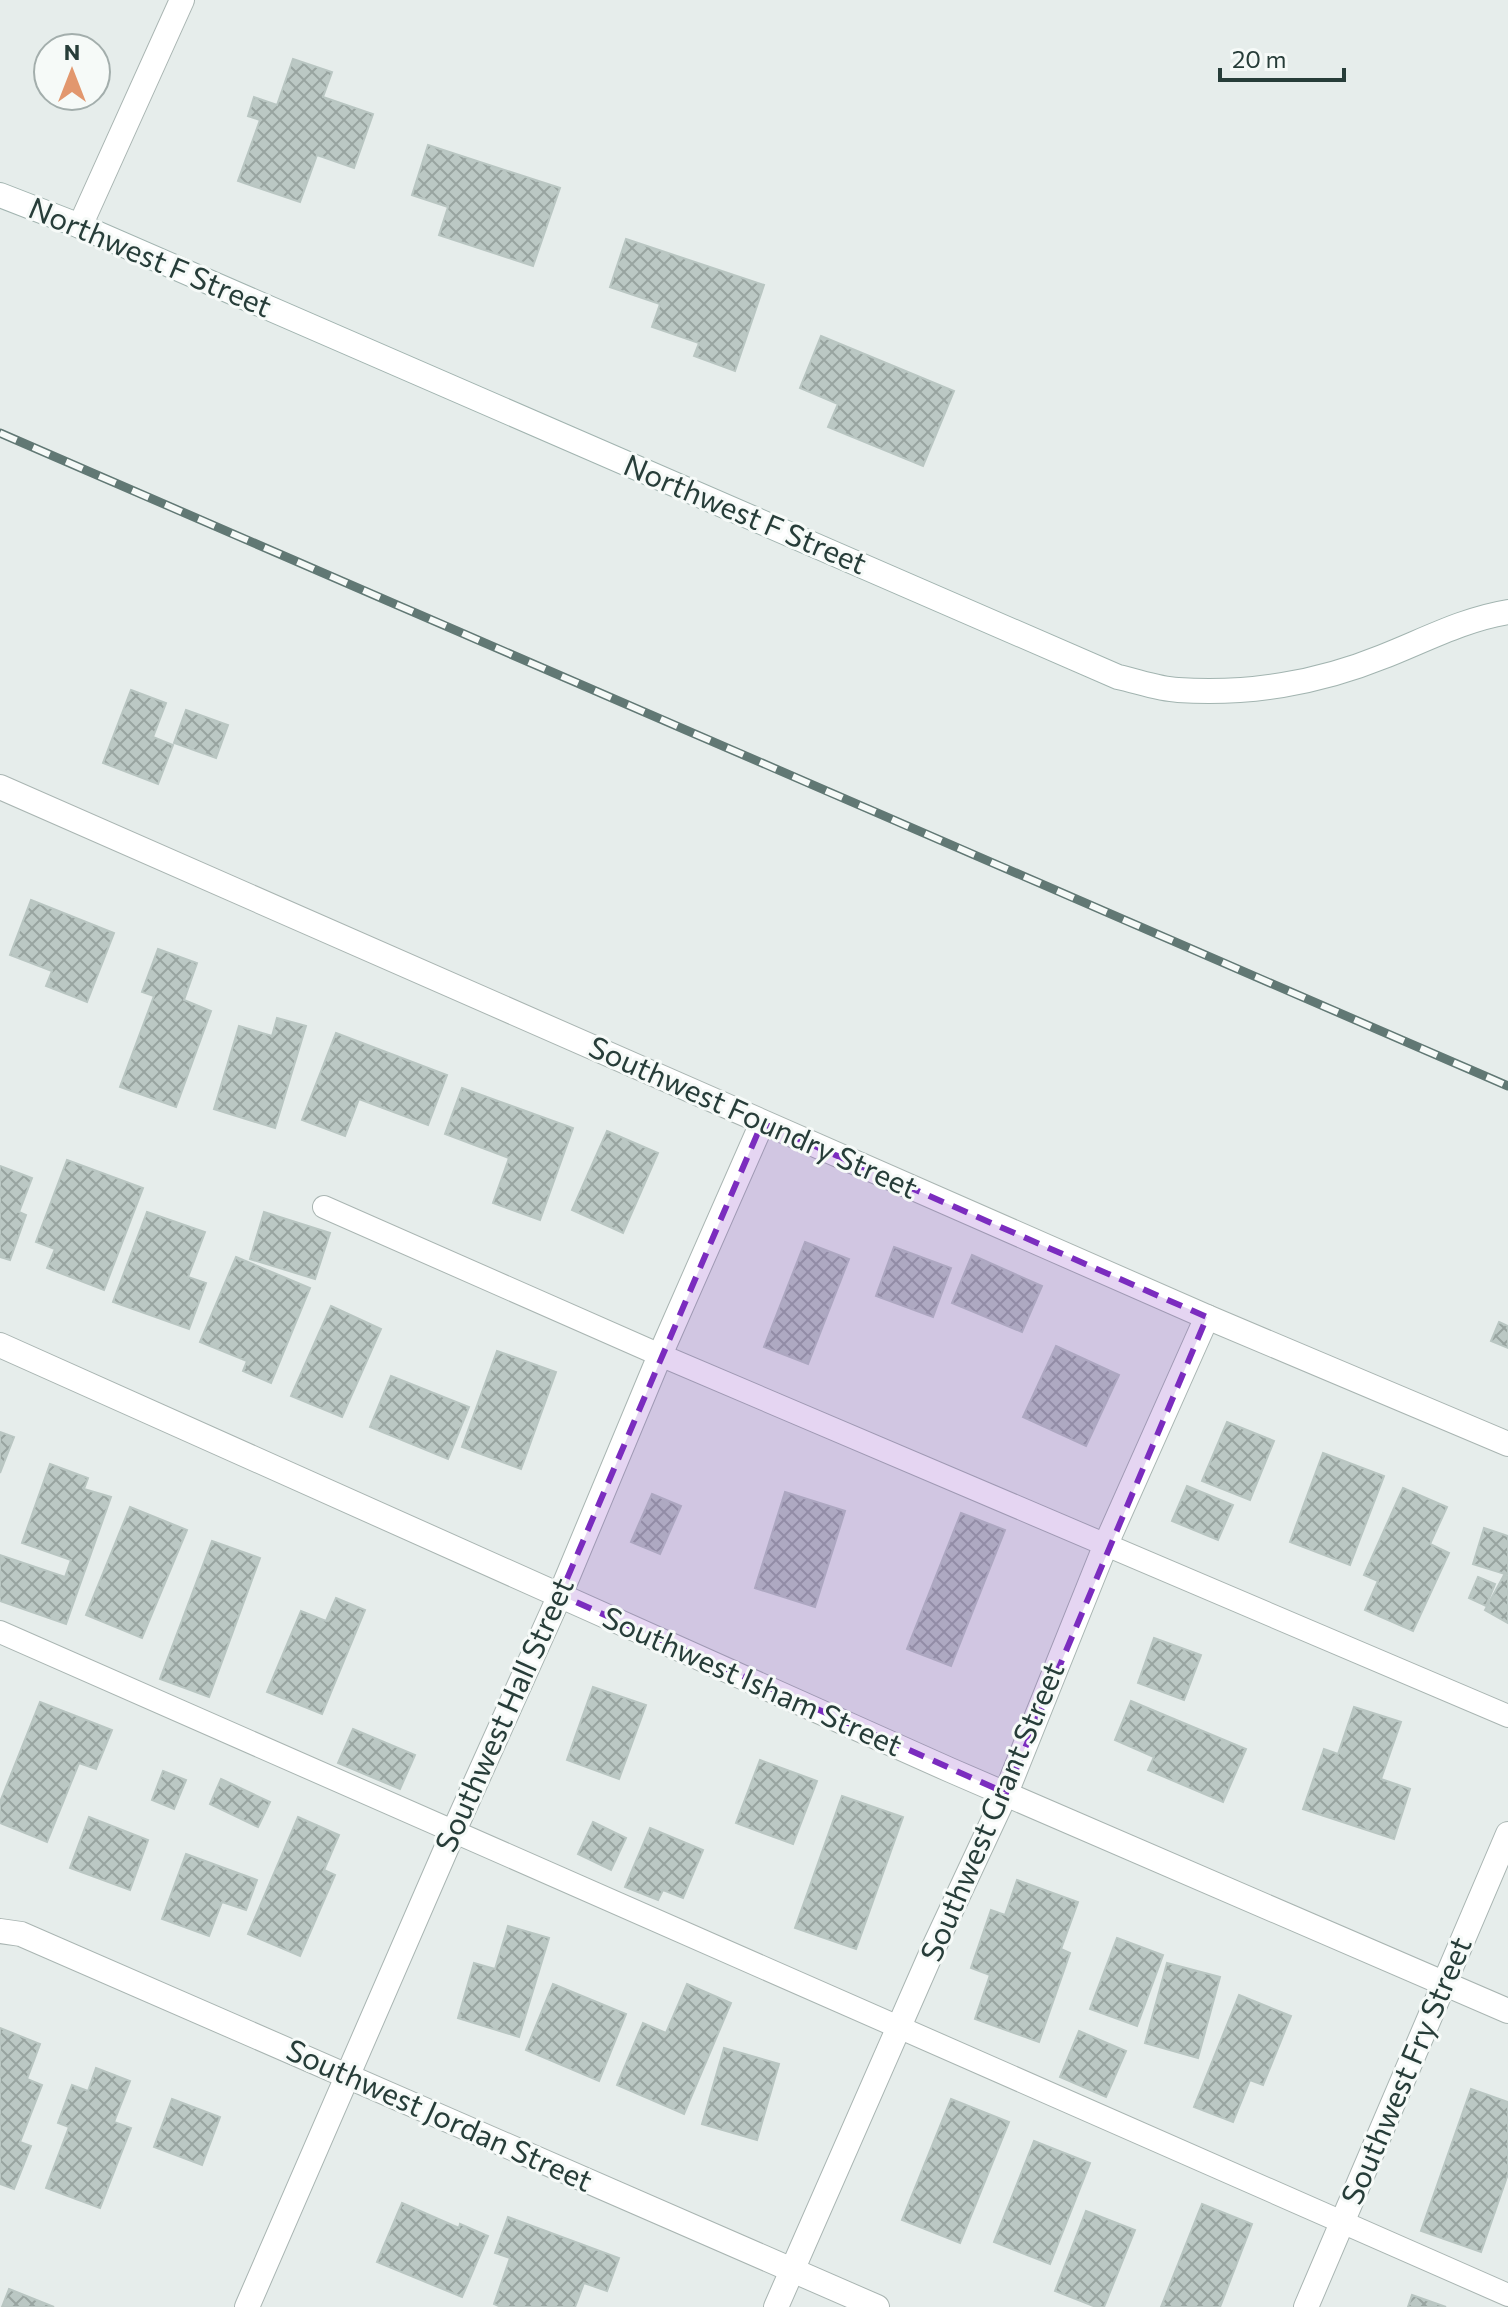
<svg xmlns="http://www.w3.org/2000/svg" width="1508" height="2307" font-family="Commissioner,sans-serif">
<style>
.building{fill:url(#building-cross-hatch);stroke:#b9c6c2;stroke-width:2}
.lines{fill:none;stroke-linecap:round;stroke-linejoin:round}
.lane-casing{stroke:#a9b5b2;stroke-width:24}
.street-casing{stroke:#a9b5b2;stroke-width:26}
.secondary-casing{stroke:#a2b4b0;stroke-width:26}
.lane{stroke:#fff;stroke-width:22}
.street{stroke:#fff;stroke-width:24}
.secondary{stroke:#fff;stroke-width:24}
.rail-casing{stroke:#617874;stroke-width:9}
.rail{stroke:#f6faf8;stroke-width:6;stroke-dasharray:18;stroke-linecap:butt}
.marked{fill:#7b2cbf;fill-opacity:0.2;stroke:#7b2cbf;stroke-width:6;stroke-dasharray:16 10;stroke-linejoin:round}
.labels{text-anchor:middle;stroke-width:6;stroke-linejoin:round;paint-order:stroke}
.street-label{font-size:30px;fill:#273d39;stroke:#f6faf8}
</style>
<defs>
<pattern id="building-cross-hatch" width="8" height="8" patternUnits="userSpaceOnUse" patternTransform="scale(2)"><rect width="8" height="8" fill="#bbc8c4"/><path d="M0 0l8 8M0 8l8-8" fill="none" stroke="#98a4a0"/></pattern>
</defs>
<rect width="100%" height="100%" fill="#e6edeb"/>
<g class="building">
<polygon points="293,59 332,72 323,97 373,114 354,168 317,155 300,202 238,181 260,120 248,116 254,97 277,105"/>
<polygon points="428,145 560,188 533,266 439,235 448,207 412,195"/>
<polygon points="626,239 764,285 735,371 694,356 699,343 652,327 660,304 610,287"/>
<polygon points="821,336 954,391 923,466 828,427 838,404 800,388"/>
<polygon points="131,690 166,703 153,737 173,745 158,784 103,763"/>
<polygon points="186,710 228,725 216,758 174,743"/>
<polygon points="31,900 114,933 87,1002 46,986 52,971 10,955"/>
<polygon points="158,949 197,963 184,1000 211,1011 176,1107 120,1087 154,996 142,992"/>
<polygon points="277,1018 306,1026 275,1128 214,1109 239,1026 272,1036"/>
<polygon points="336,1033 447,1075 428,1125 359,1099 345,1136 302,1120"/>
<polygon points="462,1088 573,1128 540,1220 493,1203 509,1158 445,1134"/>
<polygon points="607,1131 658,1153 623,1233 572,1210"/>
<polygon points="67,1160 143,1188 104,1290 47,1268 55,1249 36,1242"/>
<polygon points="0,1166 32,1178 19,1212 26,1215 10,1260 0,1257"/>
<polygon points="147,1212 205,1232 188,1277 206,1283 189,1329 113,1302"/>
<polygon points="264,1212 330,1233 315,1279 250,1259"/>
<polygon points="805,1242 849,1259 808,1364 764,1347"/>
<polygon points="894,1247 951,1268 933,1317 876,1296"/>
<polygon points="972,1255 1042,1286 1022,1332 952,1303"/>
<polygon points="236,1257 310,1288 271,1383 243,1371 247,1361 200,1342"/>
<polygon points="331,1306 381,1329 342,1417 291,1396"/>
<polygon points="1499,1322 1508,1326 1508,1348 1491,1341"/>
<polygon points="1056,1346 1119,1375 1086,1446 1023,1417"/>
<polygon points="497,1351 556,1372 521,1469 462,1447"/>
<polygon points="391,1376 469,1407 448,1459 370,1427"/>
<polygon points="1227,1422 1274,1441 1250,1500 1202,1481"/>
<polygon points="0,1432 14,1437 0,1473"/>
<polygon points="1323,1453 1384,1476 1350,1565 1290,1542"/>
<polygon points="50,1464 88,1478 84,1489 111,1497 66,1624 0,1601 0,1555 65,1577 71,1560 22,1543"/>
<polygon points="1187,1486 1233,1505 1218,1540 1172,1521"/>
<polygon points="1403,1488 1447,1507 1430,1544 1449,1553 1413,1631 1365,1610 1378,1581 1364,1575"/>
<polygon points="785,1492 845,1511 815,1607 755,1588"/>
<polygon points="652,1494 681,1506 660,1554 631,1542"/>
<polygon points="130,1507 187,1530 142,1638 86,1615"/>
<polygon points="961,1513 1005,1530 951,1666 907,1649"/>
<polygon points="1484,1528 1508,1536 1508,1575 1473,1564"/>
<polygon points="212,1541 260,1558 209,1697 160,1679"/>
<polygon points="1504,1575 1508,1577 1508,1623 1485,1610"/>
<polygon points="1478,1577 1495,1584 1486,1606 1469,1598"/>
<polygon points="336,1598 365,1610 322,1714 267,1692 301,1611 326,1621"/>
<polygon points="1154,1638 1201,1655 1184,1700 1138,1683"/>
<polygon points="593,1687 646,1705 619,1779 567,1760"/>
<polygon points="1131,1701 1246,1749 1223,1802 1148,1770 1154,1757 1115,1740"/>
<polygon points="40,1702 112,1730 96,1769 79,1763 47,1842 0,1823 0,1802"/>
<polygon points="1354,1707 1401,1722 1381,1779 1410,1789 1394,1839 1303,1809 1324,1749 1338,1754"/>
<polygon points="353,1729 415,1755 400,1789 338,1763"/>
<polygon points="760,1760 817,1781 793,1844 736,1823"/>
<polygon points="163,1771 186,1780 174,1809 152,1800"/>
<polygon points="221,1779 270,1802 258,1827 210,1804"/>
<polygon points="842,1796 903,1817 856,1949 795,1928"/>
<polygon points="89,1817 148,1840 130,1890 70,1868"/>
<polygon points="298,1817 339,1835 324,1870 335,1875 300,1956 248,1934"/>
<polygon points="593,1822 626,1838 611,1870 578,1854"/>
<polygon points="650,1828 703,1850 683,1898 663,1890 658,1900 625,1887"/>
<polygon points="186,1854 257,1880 246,1910 222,1902 209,1936 162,1919"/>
<polygon points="1017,1880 1078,1902 1061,1949 1070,1953 1039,2042 975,2019 990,1975 971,1968 991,1910 1005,1915"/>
<polygon points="508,1926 549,1938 519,2037 458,2018 474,1963 495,1969"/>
<polygon points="1117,1938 1163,1955 1137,2026 1090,2009"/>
<polygon points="1167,1963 1220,1977 1198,2058 1145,2043"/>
<polygon points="553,1984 626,2014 599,2081 526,2050"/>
<polygon points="687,1984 731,2003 684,2114 617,2085 643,2023 666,2033"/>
<polygon points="1239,1995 1291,2016 1263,2085 1250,2080 1233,2122 1194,2107"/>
<polygon points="0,2028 40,2044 27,2079 42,2085 20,2142 31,2146 14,2189 0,2184"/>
<polygon points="1079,2031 1126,2051 1106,2097 1060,2077"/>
<polygon points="724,2048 779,2064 757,2140 702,2124"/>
<polygon points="96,2068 130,2081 114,2122 131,2128 100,2208 46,2188 69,2127 58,2123 72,2085 88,2091"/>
<polygon points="1471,2089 1508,2102 1508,2174 1481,2252 1421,2231"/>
<polygon points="172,2099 220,2117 202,2165 154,2147"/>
<polygon points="951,2099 1009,2122 960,2243 902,2220"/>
<polygon points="1034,2141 1090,2163 1050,2264 994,2242"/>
<polygon points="402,2203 459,2228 460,2224 488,2236 462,2297 377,2262"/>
<polygon points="1202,2204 1252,2224 1220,2307 1161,2307"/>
<polygon points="1086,2211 1135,2230 1104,2307 1096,2307 1055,2291"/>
<polygon points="508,2217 619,2258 607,2291 584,2283 575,2307 501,2307 494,2304 510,2258 495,2253"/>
<polygon points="9,2289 54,2307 2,2307"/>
<polygon points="1412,2295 1446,2307 1408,2307"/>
</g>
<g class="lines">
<g class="lane-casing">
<g id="lane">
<polyline points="324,1207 660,1355 1508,1716"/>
<polyline points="0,1632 1508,2295"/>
</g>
</g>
<g class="street-casing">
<g id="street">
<polyline points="80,226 182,0"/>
<polyline points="0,787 1207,1317 1508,1444"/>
<polyline points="0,1345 950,1770 1508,2011"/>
<polyline points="0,1931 21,1934 877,2307"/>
<polyline points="247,2307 453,1833 560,1595 660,1355 762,1123"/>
<polyline points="776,2307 934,1947 1006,1793 1106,1544 1207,1317"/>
<polyline points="1306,2307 1508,1834"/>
</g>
</g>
<g class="secondary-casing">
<path id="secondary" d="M 0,195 L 80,226 L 1118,677 C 1137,681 1158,689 1178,690 C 1247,695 1318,683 1382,657 C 1423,641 1464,619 1508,612"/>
</g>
<use href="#lane" class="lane"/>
<use href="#street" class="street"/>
<use href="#secondary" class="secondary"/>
<g class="rail-casing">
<polyline id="rail" points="0,433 1508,1086"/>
</g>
<use href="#rail" class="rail"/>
</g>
<path class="marked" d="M 762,1123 L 1207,1317 L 1006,1793 L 560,1595 Z"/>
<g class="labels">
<g class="street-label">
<text transform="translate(150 258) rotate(23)" y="10">Northwest F Street</text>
<text transform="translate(745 515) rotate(23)" y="10">Northwest F Street</text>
<text transform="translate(753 1118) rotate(24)" y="10">Southwest Foundry Street</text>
<text transform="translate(752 1682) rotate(24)" y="10">Southwest Isham Street</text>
<text transform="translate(505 1715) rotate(-66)" y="10">Southwest Hall Street</text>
<text transform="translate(993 1812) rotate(-67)" y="10">Southwest Grant Street</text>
<text transform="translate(1407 2071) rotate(-67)" y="10">Southwest Fry Street</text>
<text transform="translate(439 2116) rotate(24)" y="10">Southwest Jordan Street</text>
</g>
</g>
<g transform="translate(72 72)"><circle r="38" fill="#f6faf8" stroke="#a3aeac" stroke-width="2"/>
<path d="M0-6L14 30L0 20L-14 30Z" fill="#e2976e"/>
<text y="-12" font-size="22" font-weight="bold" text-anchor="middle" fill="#273d39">N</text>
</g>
<path d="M1220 68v12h124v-12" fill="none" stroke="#273d39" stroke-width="4"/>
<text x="1232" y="68" font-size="24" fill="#273d39" stroke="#f6faf8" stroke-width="6" paint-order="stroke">20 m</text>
</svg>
